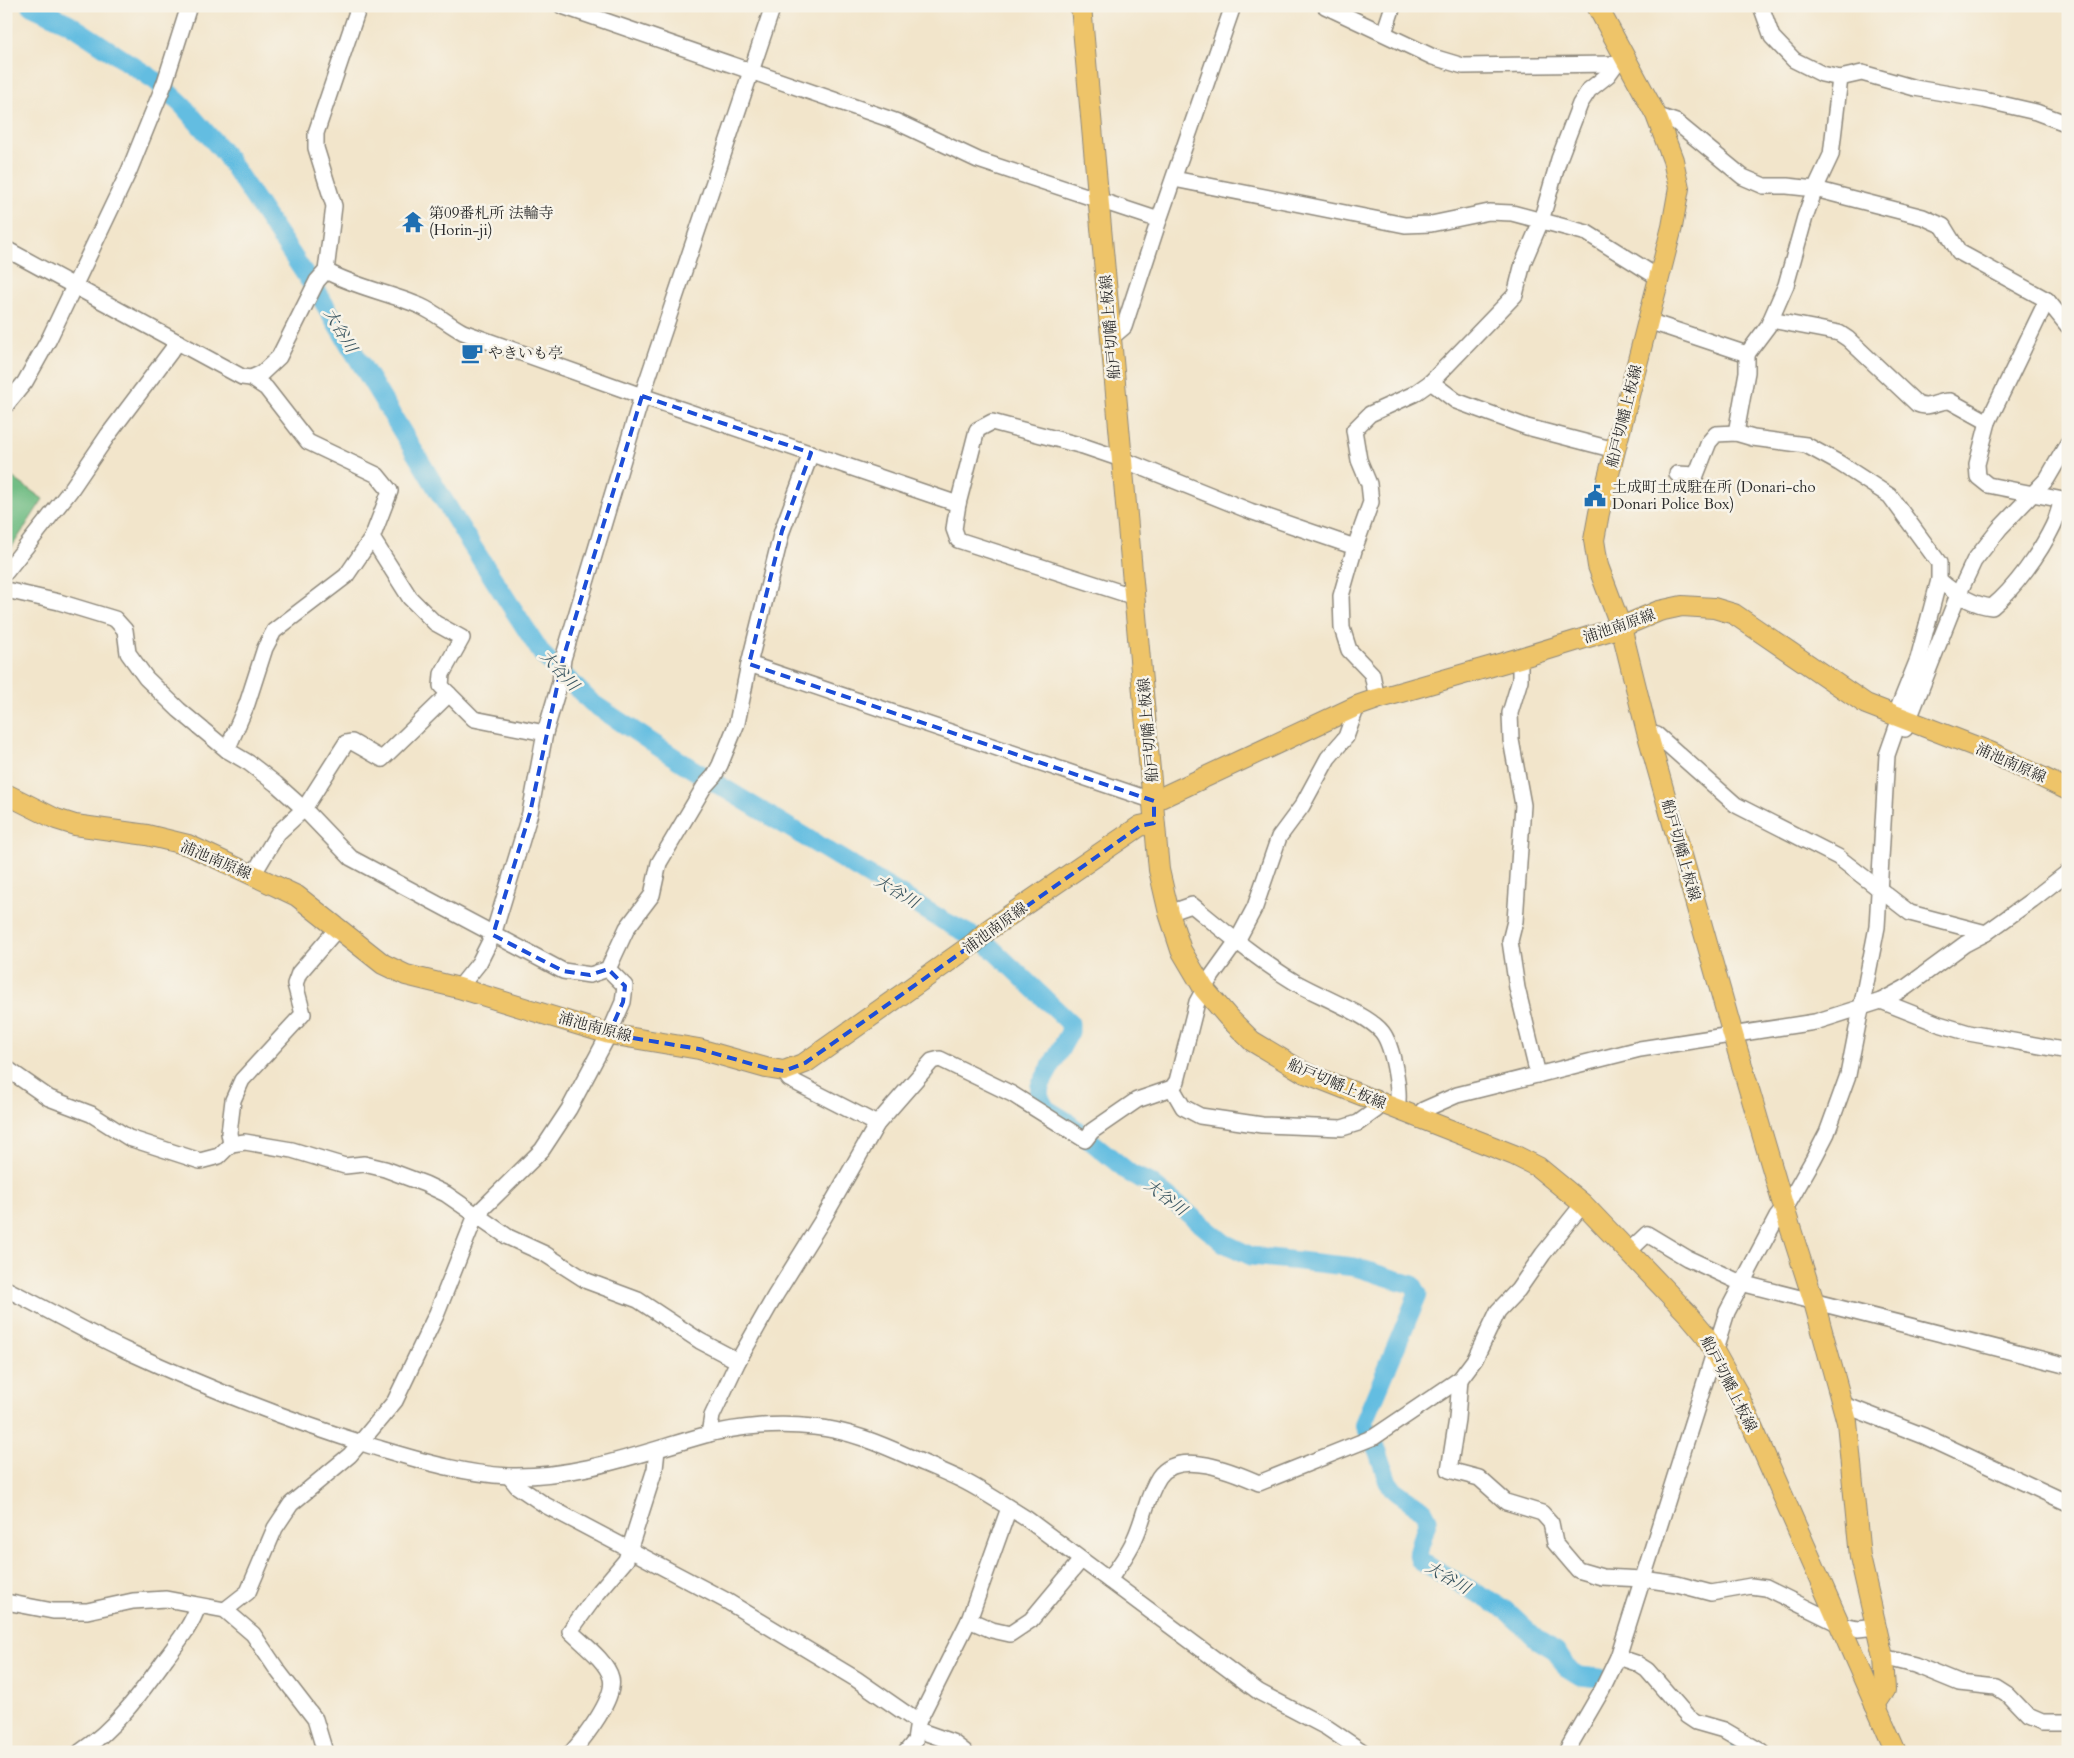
<svg xmlns="http://www.w3.org/2000/svg" width="2074" height="1758" font-family="Cardo,'Noto Serif JP',serif">
<style>
.forest{fill:#72bd85;stroke:#4e7458}
.lines{fill:none;stroke-linecap:round;stroke-linejoin:round}
.stream{stroke:#63bde1;stroke-width:3}
.river{stroke:#63bde1;stroke-width:19}
.minor-casing{stroke:#8e887b;stroke-width:18}
.major-casing{stroke:#8e887b;stroke-width:22}
.minor{stroke:#fff;stroke-width:15}
.major{stroke:#eec469;stroke-width:20}
.marked{fill:none;stroke:#1d4ed8;stroke-width:4;stroke-dasharray:10 6;stroke-linejoin:round}
.labels{text-anchor:middle;stroke-width:5;stroke-linejoin:round;paint-order:stroke}
.poi-label{font-size:15px;fill:#2b2b2b;stroke:#f7f3e8;text-anchor:start}
.street-label{font-size:15px;fill:#2b2b2b;stroke:#f7f3e8}
.water-label{font-size:16px;font-style:italic;fill:#3c5762;stroke:#f7f3e8}
</style>
<rect width="100%" height="100%" fill="#f7f3e8"/>
<filter id="ink" filterUnits="userSpaceOnUse"><feTurbulence type="fractalNoise" baseFrequency=".02" numOctaves="2"/><feDisplacementMap in="SourceGraphic" scale="10" xChannelSelector="R" yChannelSelector="G"/><feConvolveMatrix kernelMatrix="1 2 1 2 8 2 1 2 1" color-interpolation-filters="sRGB"/></filter>
<filter id="wash" filterUnits="userSpaceOnUse"><feTurbulence type="fractalNoise" baseFrequency=".0096" numOctaves="4" result="noise"/><feDisplacementMap in="SourceGraphic" scale="20" xChannelSelector="R" yChannelSelector="G"/><feGaussianBlur stdDeviation="1.12" result="paint"/><feColorMatrix in="noise" values="0 0 0 0 0 0 0 0 0 0 0 0 0 0 0 0 0 1.4 0 .05"/><feComposite in="paint" operator="in"/></filter>
<g filter="url(#wash)">
<rect width="100%" height="100%" fill="#f2e5cb"/>
<polygon class="forest" points="6,473 43,499 6,556"/>
<g class="lines">
<polyline class="stream" points="1731,1741 1734,1752"/>
<polyline class="river" points="31,6 68,23 156,81 183,106 224,153 319,295 465,535 542,654 592,703 689,767 944,921 986,943 1070,1023 1070,1032 1040,1086 1039,1096 1046,1109 1066,1121 1131,1174 1152,1184 1224,1243 1251,1256 1355,1267 1413,1285 1418,1294 1364,1423 1378,1452 1388,1482 1394,1490 1424,1511 1428,1519 1418,1554 1420,1561 1506,1610 1538,1640 1556,1651 1567,1668 1580,1676 1600,1678"/>
</g>
</g>
<g filter="url(#ink)">
<g class="lines">
<g class="minor-casing">
<g id="minor">
<polyline points="562,6 895,121 978,160 1159,220"/>
<polyline points="1325,6 1433,57 1463,66 1616,64"/>
<polyline points="1761,6 1772,37 1794,60 1822,74 1840,78 1862,73 1915,88 1984,100 2036,112 2068,124"/>
<polyline points="1384,33 1393,6"/>
<polyline points="1656,115 1676,122 1743,177 1764,186 1787,186 1815,189 1923,217 1943,226 1959,252 2047,300 2068,326"/>
<polyline points="1174,179 1405,225 1431,224 1489,212 1512,213 1587,233 1659,278"/>
<polyline points="6,249 242,377 251,378 266,388 308,442 377,475 390,491 372,538 346,576 274,631 265,648 247,704 227,750"/>
<path d="M 326,271 C 355,287 390,293 420,306 C 436,313 448,324 463,332 L 642,396 L 958,504 L 954,529 L 958,540 L 1135,597"/>
<polyline points="2047,300 1988,422 1977,464 1978,477 1988,485 2068,501"/>
<path d="M 1771,320 L 1839,333 L 1848,339 L 1917,404 C 1930,410 1938,400 1950,401 L 1988,422"/>
<polyline points="1648,321 1747,354 1768,326 1786,285 1805,217 1815,189 1831,155 1840,78"/>
<polyline points="1111,338 1124,327 1159,220 1233,6"/>
<polyline points="251,378 262,373 279,357 317,281 326,271 334,206 316,148 316,133 359,6"/>
<polyline points="1431,382 1456,401 1527,427 1615,450"/>
<polyline points="6,405 25,382 49,339 129,171 165,82 189,6"/>
<polyline points="1736,433 1747,372 1747,354"/>
<polyline points="1677,474 1696,475 1709,442 1716,434 1736,433 1753,438 1806,445 1839,463 1890,496 1939,563 1939,580 1918,659 1895,716"/>
<polyline points="958,504 977,430 992,422 1083,446 1121,459 1250,511 1355,547"/>
<polyline points="372,538 410,598 435,623 462,638 442,674 441,686 474,719 545,733"/>
<polyline points="6,572 70,491 108,435 178,342"/>
<path d="M 1939,580 C 1954,593 1972,605 1992,607 C 2015,588 2040,553 2053,526 C 2057,518 2059,509 2062,500"/>
<polyline points="6,590 59,602 115,619 125,630 128,653 146,678 179,710 227,750 249,763 276,784 304,809 351,858 563,971 590,975 608,969 627,928 652,895 659,863 704,787 714,776 720,765 737,723 749,664 782,531 811,453"/>
<polyline points="1520,658 1520,680 1510,713 1511,740 1523,805 1515,921 1510,941 1517,988 1538,1075"/>
<polyline points="749,664 1154,801"/>
<polyline points="1377,699 1372,674 1349,650 1342,628 1341,596 1355,547 1371,502 1369,484 1359,460 1354,430 1370,414 1414,394 1431,382 1515,295 1523,263 1541,221 1559,159 1580,104 1589,90 1608,75 1616,64 1627,62"/>
<polyline points="1905,729 1958,595 1974,561 2000,528 2047,479 2068,443"/>
<polyline points="1647,732 1657,735 1736,805 1838,857 1910,913 1986,933"/>
<polyline points="253,875 278,833 304,809 346,743 352,742 382,759 449,694"/>
<path d="M 1169,913 L 1192,905 C 1224,931 1257,959 1293,981 C 1314,994 1368,1014 1382,1032 C 1393,1046 1401,1092 1397,1109"/>
<polyline points="459,988 479,963 493,935 530,813 545,733 560,682 563,659 642,396 773,6"/>
<polyline points="1881,1001 1939,1024 1969,1033 2068,1051"/>
<polyline points="6,1068 49,1098 91,1114 129,1138 200,1161 219,1156 231,1144 245,1142 292,1150 345,1166 364,1164 385,1169 425,1184 446,1194 508,1237 545,1254 587,1281 638,1300 700,1341 738,1361"/>
<polyline points="784,1071 789,1079 877,1124"/>
<polyline points="1172,1088 1183,1107 1200,1116 1262,1125 1342,1128 1358,1123 1376,1110 1379,1103"/>
<polyline points="1419,1118 1423,1110 1457,1095 1640,1049 1815,1022 1881,1001 1905,988 1965,944 1986,933 2032,900 2068,872"/>
<polyline points="231,1144 229,1133 233,1100 242,1080 303,1014 295,984 299,973 337,929"/>
<polyline points="1628,1252 1647,1234 1687,1258 1741,1283 2068,1366"/>
<path d="M 6,1289 C 47,1309 86,1332 127,1351 C 207,1388 287,1420 371,1446 C 415,1459 462,1474 509,1476 C 577,1478 641,1453 705,1435 C 739,1426 779,1423 814,1427 C 848,1430 881,1444 912,1458 C 928,1465 945,1472 962,1480 C 984,1491 1006,1506 1027,1519 L 1259,1692 L 1326,1727 L 1363,1752"/>
<polyline points="1460,1379 1457,1419 1449,1470 1479,1478 1506,1502 1542,1513 1551,1523 1555,1543 1578,1570 1602,1577 1643,1579 1677,1584 1711,1593 1751,1586 1766,1588 1843,1626 1858,1629 1876,1627"/>
<polyline points="1842,1404 1924,1436 2068,1503"/>
<polyline points="709,1434 712,1416 738,1361 775,1296 823,1219 877,1124 932,1061 940,1059 1012,1094 1085,1140 1092,1131 1137,1100 1172,1088 1177,1081 1197,1002 1209,980 1237,941 1255,907 1279,837 1302,806 1328,758 1346,737 1357,706"/>
<polyline points="509,1476 517,1486 545,1505 725,1600 856,1679 918,1722"/>
<path d="M 1109,1580 C 1118,1567 1129,1553 1135,1538 C 1144,1519 1147,1495 1159,1477 C 1179,1448 1234,1472 1259,1483 L 1374,1437 L 1460,1379 L 1475,1359 L 1498,1311 L 1518,1290 L 1543,1254 L 1583,1204"/>
<polyline points="6,1602 53,1611 87,1611 133,1601 166,1599 225,1610 253,1634 278,1671 315,1719 325,1752"/>
<polyline points="225,1610 248,1592 275,1528 291,1504 350,1455 395,1401 437,1313 476,1215 542,1150 569,1109 609,1034 623,1002 625,986 608,969"/>
<polyline points="969,1620 992,1630 1010,1634 1031,1620 1081,1560"/>
<polyline points="1618,1657 1636,1663 1647,1670 1687,1716 1696,1722 1724,1730 1762,1752"/>
<polyline points="1883,1657 1915,1665 1959,1683 1996,1687 2007,1694 2028,1716 2042,1722 2068,1722"/>
<polyline points="918,1730 952,1742 965,1752"/>
<path d="M 80,1752 C 116,1728 141,1693 166,1658 C 178,1642 192,1625 198,1606"/>
<path d="M 572,1752 C 585,1737 616,1698 611,1678 C 607,1661 582,1643 570,1631 L 597,1594 L 626,1560 L 655,1469 L 657,1450"/>
<polyline points="906,1752 915,1741 918,1722 969,1620 1009,1508"/>
<polyline points="1566,1752 1602,1690 1618,1657 1727,1312 1777,1217 1789,1202 1813,1160 1827,1133 1848,1075 1877,927 1887,755 1900,718"/>
</g>
</g>
<g class="major-casing">
<g id="major">
<polyline points="1081,6 1159,870 1169,913 1181,950 1204,989 1228,1017 1252,1041 1305,1073 1514,1155 1538,1167 1583,1204 1688,1314 1704,1333 1737,1392 1896,1752"/>
<polyline points="1597,6 1656,115 1673,160 1679,188 1672,227 1599,513 1594,540 1598,566 1621,627 1647,732 1733,1035 1784,1208 1814,1302 1847,1422 1860,1557 1883,1657 1885,1690 1875,1705"/>
<polyline points="6,794 56,819 75,825 147,835 188,845 242,870 297,896 383,964 406,975 459,988 609,1034 699,1049 766,1068 784,1071 805,1063 973,944 988,930 1140,826 1154,823"/>
<polyline points="1154,801 1357,706 1377,699 1520,658 1621,627 1659,611 1682,606 1714,608 1734,614 1866,704 1990,752 2068,790"/>
</g>
</g>
<use href="#minor" class="minor"/>
<use href="#major" class="major"/>
</g>
</g>
<path class="marked" d="M 642,396 L 811,453 L 782,531 L 749,664 L 1154,801 L 1154,823 L 1140,826 L 805,1063 L 784,1071 L 766,1068 L 699,1049 L 609,1034 L 623,1002 L 625,986 L 608,969 L 590,975 L 563,971 L 493,935 L 530,813 L 563,659 Z"/>
<defs>
<g id="temple-bare" transform="scale(1.725)"><path d="M0-6L5-2H3V0L6.5 2.5H4V6H1.5V3h-3V6H-4V2.5H-6.5L-3 0V-2H-5Z" fill="#1f6fb2" stroke="#f7f3e8" stroke-width="2.5" paint-order="stroke"/></g>
<g id="cafe-bare" transform="scale(1.725)"><path d="M-5.5-4.5H6V0H3Q3 3.5 0 3.5H-2.5Q-5.5 3.5-5.5 0ZM3-3.2v2h1.7v-2ZM-6 4.5H4V6H-6Z" fill="#1f6fb2" stroke="#f7f3e8" stroke-width="2.5" paint-order="stroke"/></g>
<g id="civic-bare" transform="scale(1.725)"><path d="M-.6-6.5H3V-4.5H.6V-3L4-1V1h2V6H-6V1h2V-1L-.6-3ZM-1.2 2.5V6h2.4V2.5Z" fill="#1f6fb2" stroke="#f7f3e8" stroke-width="2.5" paint-order="stroke"/></g>
</defs>
<g fill-rule="evenodd">
<use href="#temple-bare" x="413" y="222"/>
<use href="#cafe-bare" x="472" y="353"/>
<use href="#civic-bare" x="1595" y="496"/>
</g>
<g class="labels">
<g class="poi-label">
<text x="429" y="218">第09番札所 法輪寺<tspan x="429" dy="17">(Horin-ji)</tspan></text>
<text x="488" y="358">やきいも亭</text>
<text x="1612" y="492">土成町土成駐在所 (Donari-cho<tspan x="1612" dy="17">Donari Police Box)</tspan></text>
</g>
<g class="street-label">
<text transform="translate(1110 327) rotate(-95)" y="5">船戸切幡上板線</text>
<text transform="translate(1624 416) rotate(-76)" y="5">船戸切幡上板線</text>
<text transform="translate(1619 626) rotate(-19)" y="5">浦池南原線</text>
<text transform="translate(1148 730) rotate(-95)" y="5">船戸切幡上板線</text>
<text transform="translate(2011 763) rotate(24)" y="5">浦池南原線</text>
<text transform="translate(1681 850) rotate(74)" y="5">船戸切幡上板線</text>
<text transform="translate(216 860) rotate(23)" y="5">浦池南原線</text>
<text transform="translate(995 928) rotate(-36)" y="5">浦池南原線</text>
<text transform="translate(595 1027) rotate(15)" y="5">浦池南原線</text>
<text transform="translate(1337 1084) rotate(23)" y="5">船戸切幡上板線</text>
<text transform="translate(1729 1384) rotate(63)" y="5">船戸切幡上板線</text>
</g>
<g class="water-label">
<text transform="translate(341 330) rotate(59)" y="6">大谷川</text>
<text transform="translate(560 670) rotate(47)" y="6">大谷川</text>
<text transform="translate(897 891) rotate(31)" y="6">大谷川</text>
<text transform="translate(1166 1197) rotate(37)" y="6">大谷川</text>
<text transform="translate(1448 1577) rotate(30)" y="6">大谷川</text>
</g>
</g>
<rect width="2074" height="1758" fill="none" stroke="#f7f3e8" stroke-width="25"/>
</svg>
